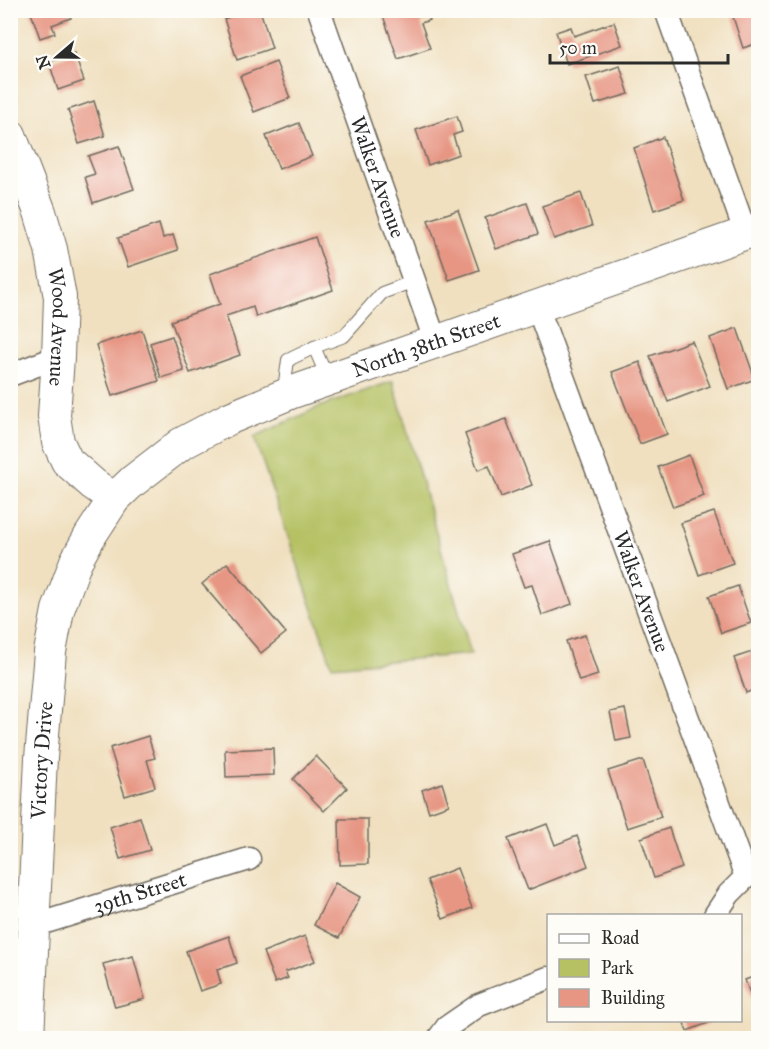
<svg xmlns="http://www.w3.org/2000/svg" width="769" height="1049" font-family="'IM FELL Great Primer',serif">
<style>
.green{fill:#b5c163;stroke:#707647;stroke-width:1.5}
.building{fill:#e79684}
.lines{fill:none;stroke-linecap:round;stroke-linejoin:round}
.lane-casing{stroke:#706a5f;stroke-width:14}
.street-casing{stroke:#706a5f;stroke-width:25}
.secondary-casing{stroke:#706a5f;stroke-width:34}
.lane{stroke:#fff;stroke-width:12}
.street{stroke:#fff;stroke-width:22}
.secondary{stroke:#fff;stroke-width:32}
.labels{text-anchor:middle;stroke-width:6;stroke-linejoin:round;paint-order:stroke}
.street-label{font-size:21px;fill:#2b2b2b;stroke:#fdfcf7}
</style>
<rect width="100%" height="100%" fill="#fdfcf7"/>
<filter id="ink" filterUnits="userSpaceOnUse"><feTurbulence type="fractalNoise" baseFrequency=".0167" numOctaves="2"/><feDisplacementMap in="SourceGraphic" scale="12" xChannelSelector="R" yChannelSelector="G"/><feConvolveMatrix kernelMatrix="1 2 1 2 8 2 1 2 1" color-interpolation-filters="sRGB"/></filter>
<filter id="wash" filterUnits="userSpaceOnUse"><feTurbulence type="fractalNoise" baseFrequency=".008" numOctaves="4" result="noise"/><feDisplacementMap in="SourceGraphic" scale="24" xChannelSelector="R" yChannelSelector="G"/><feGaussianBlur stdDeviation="1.35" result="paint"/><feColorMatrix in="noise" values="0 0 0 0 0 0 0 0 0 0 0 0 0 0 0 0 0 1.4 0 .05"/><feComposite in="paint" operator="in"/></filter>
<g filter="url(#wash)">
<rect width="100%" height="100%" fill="#f0e0c0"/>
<polygon class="green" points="393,381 471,654 332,666 254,437 319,407"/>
<g id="blocks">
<g class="building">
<polygon points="30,10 68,10 71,18 52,25 55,33 40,38"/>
<polygon points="249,10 260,10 272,48 237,60 224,19"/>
<polygon points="381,10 427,10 430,20 421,23 430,48 398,59"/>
<polygon points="751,10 758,10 758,43 743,48 733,17"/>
<polygon points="614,22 622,45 567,64 556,32 571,27 574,36"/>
<polygon points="74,53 84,81 58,90 49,62"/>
<polygon points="276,62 290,98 254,112 240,76"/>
<polygon points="620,66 629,94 595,104 586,77"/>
<polygon points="94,101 105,136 79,144 68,110"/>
<polygon points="457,116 462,132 453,135 459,154 428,165 416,130"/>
<polygon points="299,123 312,156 279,169 266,136"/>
<polygon points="663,137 684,200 654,210 634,148"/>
<polygon points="119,146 134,189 93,203 85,177 95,174 88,156"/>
<polygon points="581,193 592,226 554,239 542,206"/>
<polygon points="527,203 538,234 496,249 485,218"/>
<polygon points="458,210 479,270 449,280 428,220"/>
<polygon points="159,224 163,238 173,235 178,250 128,267 118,238"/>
<polygon points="315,237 333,290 256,317 253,307 226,316 240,355 190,373 171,321 220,304 210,274"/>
<polygon points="737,328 755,379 728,389 710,338"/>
<polygon points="142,330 159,381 112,396 96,345"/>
<polygon points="172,336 184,371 161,378 150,343"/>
<polygon points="692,341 710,386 668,402 650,356"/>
<polygon points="640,362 667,434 640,444 612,372"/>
<polygon points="506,419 532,485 501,497 489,466 478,470 465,434"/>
<polygon points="689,455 704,496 673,507 658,467"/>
<polygon points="714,512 733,563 699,575 681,523"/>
<polygon points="550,541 572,604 542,615 532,585 524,587 512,554"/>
<polygon points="227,563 286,633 261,653 202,584"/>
<polygon points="738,586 751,623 721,633 709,596"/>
<polygon points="585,635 598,675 579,681 566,641"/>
<polygon points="758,650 758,688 746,693 734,658"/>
<polygon points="625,709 631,738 616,741 610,712"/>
<polygon points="148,736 155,758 147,760 155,787 125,796 110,748"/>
<polygon points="273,748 274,775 226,777 225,750"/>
<polygon points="316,756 347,788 324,811 293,779"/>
<polygon points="643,760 661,817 627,828 608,771"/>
<polygon points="442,783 449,805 429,812 422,790"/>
<polygon points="140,817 150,850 120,859 110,827"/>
<polygon points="339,819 368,819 368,864 340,865"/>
<polygon points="547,824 555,845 577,836 588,866 528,890 508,839"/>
<polygon points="669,828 682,868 654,878 641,838"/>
<polygon points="457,868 472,908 443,919 427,880"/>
<polygon points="335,883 360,897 339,938 314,925"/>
<polygon points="229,936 237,963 217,970 221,984 200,991 186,951"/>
<polygon points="305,936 315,961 285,972 288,978 275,983 263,952"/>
<polygon points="133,956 145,999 115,1007 103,964"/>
<polygon points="758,975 758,1015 745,980"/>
<polygon points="683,1020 714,1020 714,1021 687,1031"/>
</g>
</g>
</g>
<g filter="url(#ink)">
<use href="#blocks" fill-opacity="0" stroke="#706a5f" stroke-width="1.5"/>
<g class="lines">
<g class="lane-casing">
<g id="lane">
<polyline points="314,347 328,379"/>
<polyline points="290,393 285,382 288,360 317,346 344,336 382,293 414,281"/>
</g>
</g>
<g class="street-casing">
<g id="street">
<path id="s1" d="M 319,10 L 436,343"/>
<polyline points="666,10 746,234"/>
<path id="s2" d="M 537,306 L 746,877 L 729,894 L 715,915"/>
<polyline points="10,375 58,357"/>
<path id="s3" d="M 33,926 L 249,859"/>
<polyline points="439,1038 447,1027 479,1005 548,978"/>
</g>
</g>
<g class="secondary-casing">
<g id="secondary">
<path id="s4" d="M 10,135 L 40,212 L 51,249 L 60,297 L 58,357 L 54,416 L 58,442 L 67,461 L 93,484 L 114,499"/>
<path id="s5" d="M 28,1038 L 41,758 L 50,652 L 58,610 L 76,561 L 90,536 L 114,499 L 133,481 L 181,444 L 230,418 L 290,393 L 758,229"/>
</g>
</g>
<use href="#lane" class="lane"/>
<use href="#street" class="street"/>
<use href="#secondary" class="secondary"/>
</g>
</g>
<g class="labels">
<g class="street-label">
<text dy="7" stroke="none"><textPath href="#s1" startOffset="177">Walker Avenue</textPath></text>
<text dy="7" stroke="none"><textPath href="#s4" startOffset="200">Wood Avenue</textPath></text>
<text dy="7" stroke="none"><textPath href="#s5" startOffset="906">North 38th Street</textPath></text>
<text dy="7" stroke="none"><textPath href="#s2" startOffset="304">Walker Avenue</textPath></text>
<text dy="7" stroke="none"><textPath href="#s5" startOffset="278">Victory Drive</textPath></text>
<text dy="7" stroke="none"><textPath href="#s3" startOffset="112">39th Street</textPath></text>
</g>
</g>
<rect width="769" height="1049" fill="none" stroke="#fdfcf7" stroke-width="36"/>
<rect x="547" y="914" width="195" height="108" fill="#fdfcf7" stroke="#a9a8a5" stroke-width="1.5"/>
<rect x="559" y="934" width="30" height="9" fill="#ffffff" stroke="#a9a8a5" stroke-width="1.5"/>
<text x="601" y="944" font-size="18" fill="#2b2b2b">Road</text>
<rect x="559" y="959" width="30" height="18" fill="#b5c163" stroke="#a9a8a5" stroke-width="1.5"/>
<text x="601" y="974" font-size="18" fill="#2b2b2b">Park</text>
<rect x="559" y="989" width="30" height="18" fill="#e79684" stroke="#a9a8a5" stroke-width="1.5"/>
<text x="601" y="1004" font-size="18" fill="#2b2b2b">Building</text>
<g transform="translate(57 57) rotate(250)" stroke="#fdfcf7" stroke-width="4.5" paint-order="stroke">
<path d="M0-4.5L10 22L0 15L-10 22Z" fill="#2b2b2b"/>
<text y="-9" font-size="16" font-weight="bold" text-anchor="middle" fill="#2b2b2b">N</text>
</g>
<path d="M550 54v9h178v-9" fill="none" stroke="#2b2b2b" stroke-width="3"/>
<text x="559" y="54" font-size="18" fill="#2b2b2b" stroke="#fdfcf7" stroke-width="4.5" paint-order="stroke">50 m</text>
</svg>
